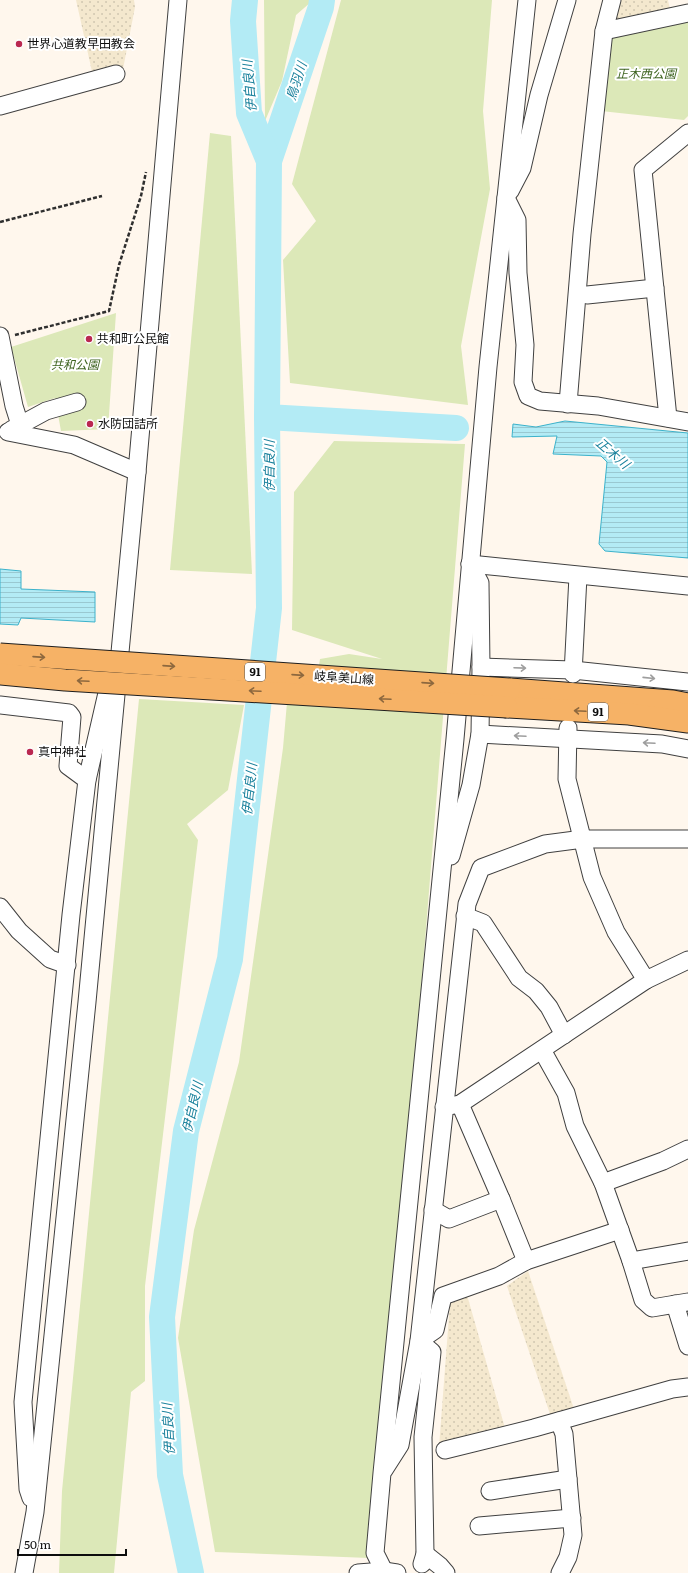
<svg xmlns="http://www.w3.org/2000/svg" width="688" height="1573" font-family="Literata,'Noto Sans JP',serif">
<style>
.farmland{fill:url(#farmland-dots)}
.grass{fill:#dce8b8}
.water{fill:url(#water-rules);stroke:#3cb2cb}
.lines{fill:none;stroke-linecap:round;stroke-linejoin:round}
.river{stroke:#b3ebf5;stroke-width:26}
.minor-casing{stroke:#404040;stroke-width:19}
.major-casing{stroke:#1e1e1e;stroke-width:23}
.path{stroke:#2f2f2f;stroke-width:2.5;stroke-dasharray:4 2;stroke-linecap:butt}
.minor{stroke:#fff;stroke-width:17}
.major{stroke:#f6b266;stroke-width:21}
.major-bridge-casing{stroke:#1e1e1e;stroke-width:23;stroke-linecap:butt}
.major-bridge{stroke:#f6b266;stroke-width:21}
.oneway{stroke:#8d683e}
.oneway2{stroke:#9e9e9e}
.poi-dot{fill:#ba2850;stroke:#fff;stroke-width:1.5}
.labels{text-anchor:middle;stroke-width:4;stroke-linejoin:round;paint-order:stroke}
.shield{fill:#fff;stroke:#565656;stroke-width:1}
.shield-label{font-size:11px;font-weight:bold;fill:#0d0d0d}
.poi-label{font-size:12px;fill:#0d0d0d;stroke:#fff;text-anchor:start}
.park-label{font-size:12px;font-style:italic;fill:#3d631f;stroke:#fff}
.street-label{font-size:12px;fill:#0d0d0d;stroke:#fff}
.water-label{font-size:13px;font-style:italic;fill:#19819c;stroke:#fff}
</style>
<defs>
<pattern id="farmland-dots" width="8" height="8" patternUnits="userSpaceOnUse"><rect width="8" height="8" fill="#f4e8ce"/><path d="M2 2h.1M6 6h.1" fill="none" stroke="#d0c6b0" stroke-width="1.8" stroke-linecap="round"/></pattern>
<pattern id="water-rules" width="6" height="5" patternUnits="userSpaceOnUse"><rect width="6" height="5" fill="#b3ebf5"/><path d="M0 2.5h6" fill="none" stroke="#99c8d1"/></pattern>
</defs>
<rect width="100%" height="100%" fill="#fff7ed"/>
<g class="farmland">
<polygon points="76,0 134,0 135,7 123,69 93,76"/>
<polygon points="620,0 668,0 670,10 619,22 614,18"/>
<polygon points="528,1271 575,1412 551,1417 507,1286"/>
<polygon points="467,1295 505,1428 439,1447 450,1303"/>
</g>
<g class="grass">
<polygon points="264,0 310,0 311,2 296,15 282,81 265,121"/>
<polygon points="341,0 492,0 483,111 490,189 461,346 468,405 290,383 283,260 316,221 292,184"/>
<polygon points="688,20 688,116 684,120 601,111 611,38"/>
<polygon points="210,133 231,136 252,574 170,570"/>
<polygon points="116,313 108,429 61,431 55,398 28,407 11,347"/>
<polygon points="334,441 465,444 422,978 369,1558 215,1552 178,1338 194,1230 239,1062 283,748 288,691 314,697 320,659 349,654 382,659 292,630 294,492"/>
<polygon points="139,699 244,705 228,790 187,824 198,840 145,1286 145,1381 131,1392 114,1573 59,1573 62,1491"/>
</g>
<g class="water">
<polygon points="565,421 688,433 688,558 605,551 599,544 607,462 601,456 553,454 557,436 512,437 513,424 536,427"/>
<polygon points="0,569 21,571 21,589 95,592 95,622 21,618 18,625 0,624"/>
</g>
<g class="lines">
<g class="river">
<polyline points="269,161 321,7 322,0"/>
<polyline points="267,417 456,428"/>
<polyline points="191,1573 170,1475 162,1317 186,1131 230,959 269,608 267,417 269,161 249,113 243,21 245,0"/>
</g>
<g class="minor-casing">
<g id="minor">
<polyline points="604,31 688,13"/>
<polyline points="0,106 116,74"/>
<polyline points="510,191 522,168 539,95 567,0"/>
<polyline points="506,198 517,220 518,273 525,345 523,382 528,396 540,401 598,406 688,422"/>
<polyline points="587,295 655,288"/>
<polyline points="0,336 14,406 20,425"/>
<polyline points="568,404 582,234 604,31 612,0"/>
<polyline points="668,418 643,170 688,133"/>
<polyline points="11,430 46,411 77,402"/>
<polyline points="8,432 74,445 137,472"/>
<polyline points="470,564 688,586"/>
<polyline points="481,667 573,670 688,682"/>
<polyline points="573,674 578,576"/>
<polyline points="0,705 69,713 72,717 68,766 87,780"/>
<polyline points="568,728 567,779 592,877 616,932 646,980"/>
<polyline points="480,734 662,744 688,749"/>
<polyline points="451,856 471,785 480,734 481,667 480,583 470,564"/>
<polyline points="0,907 19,931 50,959 67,965"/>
<polyline points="465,916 483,923 519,978 536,991 549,1007 564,1035"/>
<polyline points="542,1050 566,1093 575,1126 603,1183 631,1261 643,1300 652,1308 688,1302"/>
<polyline points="460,1104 501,1199 526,1261"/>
<polyline points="444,1107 460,1104 646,980 688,960"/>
<polyline points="603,1183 663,1161 688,1149"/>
<polyline points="433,1210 449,1219 501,1199"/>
<polyline points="631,1261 688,1251"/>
<polyline points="675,1304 688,1346"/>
<polyline points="559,1421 564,1434 573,1535 568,1557 560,1573"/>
<polyline points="445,1450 534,1428 672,1389 688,1387"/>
<polyline points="384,1470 400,1445 419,1341 467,904 481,868 545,844 583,839 688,839"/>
<polyline points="490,1491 568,1479"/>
<polyline points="31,1498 28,1489 23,1402 71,915 87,780 107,693"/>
<polyline points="479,1526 572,1518"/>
<polyline points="425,1554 440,1566 446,1573"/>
<polyline points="422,1564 425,1554 423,1437 432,1352 419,1341 435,1330 443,1296 499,1276 526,1261 620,1230"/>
<polyline points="24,1573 35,1512 87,1002 137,472 178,0"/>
<polyline points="358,1573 384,1571 397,1573"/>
<polyline points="383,1573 384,1571 375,1553 382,1473 455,739 488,367 527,0"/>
</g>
</g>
<g class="major-casing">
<g id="major">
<polyline points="510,689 673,701 688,704"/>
<polyline points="507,707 629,714 688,722"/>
</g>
</g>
<g class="path">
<polyline points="0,222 102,196"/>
<polyline points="15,335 109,311 119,265 141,196 146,172"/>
</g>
<use href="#minor" class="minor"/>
<use href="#major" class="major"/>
<g class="major-bridge-casing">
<g id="major-bridge">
<polyline points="0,654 510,689"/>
<polyline points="0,674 65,680 507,707"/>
</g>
</g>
<use href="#major-bridge" class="major-bridge"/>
</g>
<defs><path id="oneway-shaft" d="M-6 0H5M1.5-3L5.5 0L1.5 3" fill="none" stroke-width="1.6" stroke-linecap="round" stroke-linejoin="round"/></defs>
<g class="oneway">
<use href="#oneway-shaft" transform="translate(39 657) rotate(4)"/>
<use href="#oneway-shaft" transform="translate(169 666) rotate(4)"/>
<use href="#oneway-shaft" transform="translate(298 675) rotate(4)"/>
<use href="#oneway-shaft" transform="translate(83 681) rotate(-177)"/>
<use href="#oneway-shaft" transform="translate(428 683) rotate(4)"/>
<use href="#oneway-shaft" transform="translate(255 691) rotate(-177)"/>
<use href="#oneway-shaft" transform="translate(385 699) rotate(-177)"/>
<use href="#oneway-shaft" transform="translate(580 711) rotate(-177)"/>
</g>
<g class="oneway2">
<use href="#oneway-shaft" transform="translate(520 668) rotate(2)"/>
<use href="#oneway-shaft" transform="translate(649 678) rotate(6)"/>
<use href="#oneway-shaft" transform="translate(520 736) rotate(-177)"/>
<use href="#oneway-shaft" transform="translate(649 743) rotate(-177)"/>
</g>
<g class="poi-dot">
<circle cx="19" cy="44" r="4"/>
<circle cx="89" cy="339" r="4"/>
<circle cx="90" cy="424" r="4"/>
<circle cx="30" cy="752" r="4"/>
</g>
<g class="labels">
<g class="shield">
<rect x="245" y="663" width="20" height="18" rx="3"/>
<rect x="588" y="703" width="20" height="18" rx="3"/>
</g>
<g class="shield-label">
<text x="255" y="676">91</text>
<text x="598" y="716">91</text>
</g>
<g class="poi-label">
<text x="27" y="48">世界心道教早田教会</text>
<text x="97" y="343">共和町公民館</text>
<text x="98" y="428">水防団詰所</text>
<text x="38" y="756">真中神社</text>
</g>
<g class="park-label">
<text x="646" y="78">正木西公園</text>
<text x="75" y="369">共和公園</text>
</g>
<g class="street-label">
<text transform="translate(344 678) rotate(4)" y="4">岐阜美山線</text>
</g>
<g class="water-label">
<text transform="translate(296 81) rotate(-72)" y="5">鳥羽川</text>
<text transform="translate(249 86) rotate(-95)" y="5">伊自良川</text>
<text transform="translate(613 453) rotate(41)" y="5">正木川</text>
<text transform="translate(269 466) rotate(-90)" y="5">伊自良川</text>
<text transform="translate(249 789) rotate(-84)" y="5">伊自良川</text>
<text transform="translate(192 1107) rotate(-77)" y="5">伊自良川</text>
<text transform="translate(168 1429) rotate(-93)" y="5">伊自良川</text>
</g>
</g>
<path d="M18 1549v6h108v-6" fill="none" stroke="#0d0d0d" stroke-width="2"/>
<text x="24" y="1549" font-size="12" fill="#0d0d0d" stroke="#ffffff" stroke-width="3" paint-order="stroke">50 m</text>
</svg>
